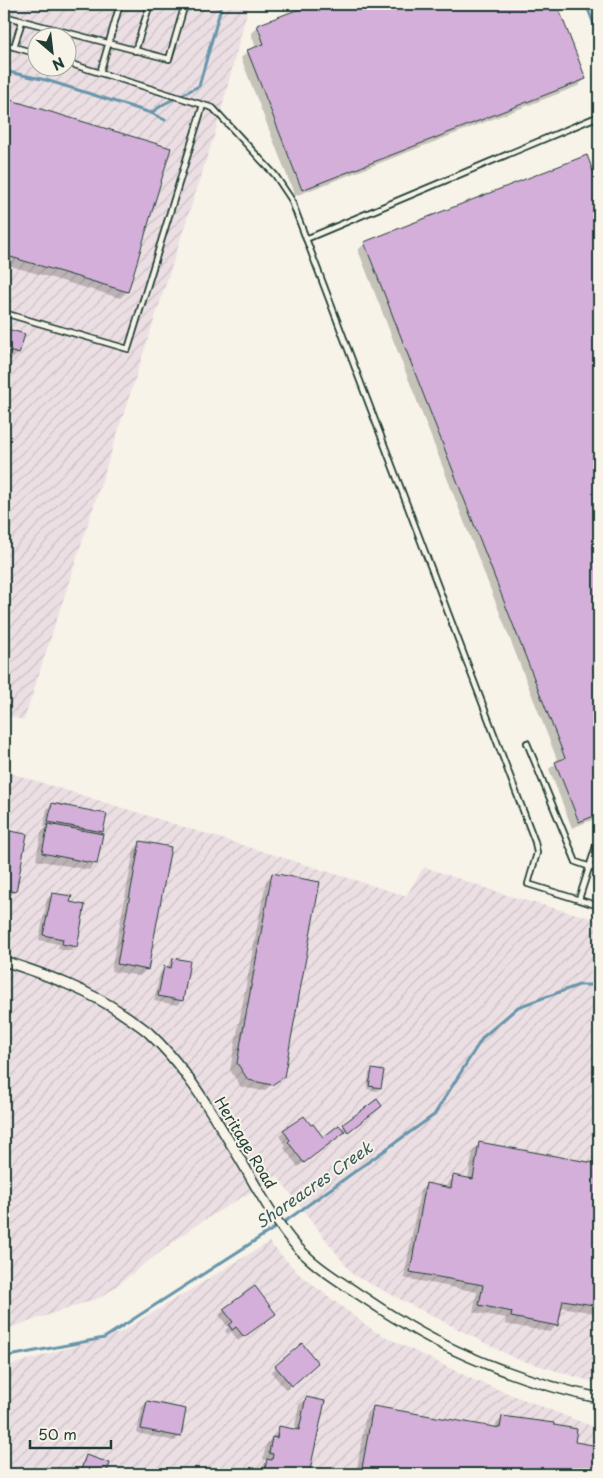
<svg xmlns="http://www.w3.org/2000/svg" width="603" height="1478" font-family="'Playpen Sans',sans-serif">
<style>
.industrial{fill:url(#industrial-furrows);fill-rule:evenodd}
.shadow{fill:#0003}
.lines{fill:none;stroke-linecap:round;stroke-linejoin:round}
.stream{stroke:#6996ab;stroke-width:3}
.building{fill:#d3afd9;stroke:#1f3d34}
.service-casing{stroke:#1f3d34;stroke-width:8}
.minor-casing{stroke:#1f3d34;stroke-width:12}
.service{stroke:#f7f3e8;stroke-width:4.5}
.minor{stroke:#f7f3e8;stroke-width:9}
.labels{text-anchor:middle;stroke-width:4;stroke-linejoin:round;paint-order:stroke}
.street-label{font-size:15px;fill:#1f3d34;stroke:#f7f3e8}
.water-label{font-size:16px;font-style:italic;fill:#385b5c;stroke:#f7f3e8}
</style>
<defs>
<pattern id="industrial-furrows" width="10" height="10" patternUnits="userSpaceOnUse" patternTransform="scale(1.25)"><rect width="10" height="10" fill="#ecdfe4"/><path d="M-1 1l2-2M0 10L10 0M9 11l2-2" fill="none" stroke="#cac0c4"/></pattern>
</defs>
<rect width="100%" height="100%" fill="#f7f3e8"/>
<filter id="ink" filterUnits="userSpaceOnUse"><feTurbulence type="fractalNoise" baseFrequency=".02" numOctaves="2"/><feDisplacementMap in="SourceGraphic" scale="10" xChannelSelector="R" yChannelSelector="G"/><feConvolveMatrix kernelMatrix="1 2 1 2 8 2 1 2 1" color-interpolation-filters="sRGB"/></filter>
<g filter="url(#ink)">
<g class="industrial">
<path d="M 4,4 L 249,4 L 216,130 L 24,720 L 4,715 ZM 38,38 L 68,38 L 68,68 L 38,68 Z"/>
<polygon points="4,771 406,896 424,867 516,898 599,920 599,1384 514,1358 353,1275 277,1176 193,1227 102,1297 4,1330"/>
<polygon points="269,1242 300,1275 374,1331 474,1380 599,1429 599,1474 4,1474 4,1367 119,1333"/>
</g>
<g class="shadow">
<polygon points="315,4 555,4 585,79 578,86 295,196 241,58 248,51 256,48 251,33 258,26"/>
<polygon points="4,100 169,149 127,292 120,298 4,264"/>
<polygon points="586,157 599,190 599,817 572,828 549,769 558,762 358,250 365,243"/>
<polygon points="4,329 23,335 18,354 11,360 5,359 4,363"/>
<polygon points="52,804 102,832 98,835 96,863 89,870 36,860 41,833 47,827 44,826 47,809"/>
<polygon points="4,831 26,835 15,891 8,898 4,897"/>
<polygon points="140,843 147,969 140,976 111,971 134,850"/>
<polygon points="272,874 282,1076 264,1091 241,1087 230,1070 266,881"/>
<polygon points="52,894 69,903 76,946 71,951 58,949 59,944 39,940 47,899"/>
<polygon points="173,959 182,1000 177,1005 154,1001 160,973 165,968 167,968 168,965"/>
<polygon points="372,1070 380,1088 377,1091 367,1089 369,1073"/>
<polygon points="377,1101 381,1106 378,1109 344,1134 343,1132 298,1167 284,1148 286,1146 279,1136 304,1117 323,1139 340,1129"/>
<polygon points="480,1144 599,1166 599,1314 561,1307 557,1325 550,1332 505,1324 506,1318 473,1312 477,1292 404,1278 420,1191 427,1184 446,1188 447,1184 454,1177 468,1179 473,1151"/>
<polygon points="224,1310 269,1319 238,1341 231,1331 227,1334 225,1331 228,1327 219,1315"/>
<polygon points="302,1345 312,1368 286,1390 271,1372"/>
<polygon points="306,1398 324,1402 308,1474 259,1474 261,1468 268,1460 263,1459 266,1445 279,1428 294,1431 299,1405"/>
<polygon points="147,1402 180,1436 175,1441 137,1433 142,1408"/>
<polygon points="373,1407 495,1429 496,1424 503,1417 574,1443 599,1447 599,1474 356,1474 366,1414"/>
<polygon points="86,1457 108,1464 105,1474 79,1473 83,1460"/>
</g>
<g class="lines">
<g class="stream">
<polyline points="586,4 599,37"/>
<polyline points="4,71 46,80 151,113 165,120"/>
<polyline points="151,113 164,104 199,86 222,4"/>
<polyline points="4,1357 104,1338 287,1220 434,1115 483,1037 518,1007 579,985 599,985"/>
</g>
</g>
<g class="building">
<polygon points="312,4 557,4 586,79 302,190 247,50 264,44 257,25"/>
<polygon points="4,98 171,148 128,292 4,255"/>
<polygon points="587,155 599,187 599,814 579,822 555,762 565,758 364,242"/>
<polygon points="4,328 25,334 19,354 9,351 4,368"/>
<polygon points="52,803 107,814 103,832 48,822"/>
<polygon points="48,824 103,834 97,864 42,853"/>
<polygon points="4,830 27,834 16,892 4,890"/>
<polygon points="140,841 171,847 148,970 117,964"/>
<polygon points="272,873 320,882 284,1077 272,1085 248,1080 237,1063"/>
<polygon points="52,893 72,896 70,902 85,905 77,947 62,944 63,939 43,935"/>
<polygon points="173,958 190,961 183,1001 158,996 164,966 171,968"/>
<polygon points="372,1069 384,1071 381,1088 369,1086"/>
<polygon points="377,1099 382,1106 348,1132 343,1124"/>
<polygon points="304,1116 311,1125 313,1124 323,1137 339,1125 345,1132 304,1163 288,1142 290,1140 283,1130"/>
<polygon points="479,1142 599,1164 599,1306 563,1300 558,1326 511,1317 512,1312 479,1305 483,1285 410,1272 426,1183 451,1188 453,1175 473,1179"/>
<polygon points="255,1286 276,1314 244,1337 236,1327 232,1330 229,1325 233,1322 223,1309"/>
<polygon points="302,1343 318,1363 292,1386 275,1366"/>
<polygon points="306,1397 325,1401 309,1474 264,1474 267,1459 272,1460 273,1454 269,1453 272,1437 277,1438 279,1426 299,1430"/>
<polygon points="147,1401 186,1409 181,1437 141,1429"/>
<polygon points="373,1406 500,1428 502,1416 554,1423 554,1425 577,1429 575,1442 599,1446 599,1474 361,1474"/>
<polygon points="86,1455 110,1463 106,1474 93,1474 81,1470"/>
</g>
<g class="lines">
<g class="service-casing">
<g id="service">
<polyline points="4,16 169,59 185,4"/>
<polyline points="4,44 38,54"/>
<polyline points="14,47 22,21"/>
<polyline points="135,51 150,4"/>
<polyline points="68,63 213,108 275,175 291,199 535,842 537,853 528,884 599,906"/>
<polyline points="100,73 120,4"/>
<polyline points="306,239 599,116"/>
<polyline points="4,313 128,349 203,105"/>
<polyline points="527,743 576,862 599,870"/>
<polyline points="579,899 596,846 599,842"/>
</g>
</g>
<g class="minor-casing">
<path id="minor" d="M 4,961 C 47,975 89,990 126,1016 C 133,1021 141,1026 148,1032 C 184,1065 209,1108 234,1149 C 253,1180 269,1213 291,1240 C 310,1263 333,1277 357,1293 C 371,1302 385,1312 399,1320 C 456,1356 534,1385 599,1398"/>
</g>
<use href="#service" class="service"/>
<use href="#minor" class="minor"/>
</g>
</g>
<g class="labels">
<g class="street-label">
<text transform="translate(245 1143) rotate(59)" y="5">Heritage Road</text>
</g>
<g class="water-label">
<text transform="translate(314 1185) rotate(-35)" y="6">Shoreacres Creek</text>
</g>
</g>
<rect width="603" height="1478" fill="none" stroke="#f7f3e8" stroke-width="20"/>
<rect x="10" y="10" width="583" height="1458" fill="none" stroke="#1f3d34" stroke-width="2" filter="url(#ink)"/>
<g transform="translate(52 52) rotate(152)"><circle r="24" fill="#f7f3e8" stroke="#a1aaa0"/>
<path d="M0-4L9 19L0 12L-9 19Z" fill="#1f3d34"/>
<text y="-8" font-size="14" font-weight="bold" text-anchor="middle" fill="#1f3d34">N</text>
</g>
<path d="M30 1440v8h81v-8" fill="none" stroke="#1f3d34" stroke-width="2.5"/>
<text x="38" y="1440" font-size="15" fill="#1f3d34" stroke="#f7f3e8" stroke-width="4" paint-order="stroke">50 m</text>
</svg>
